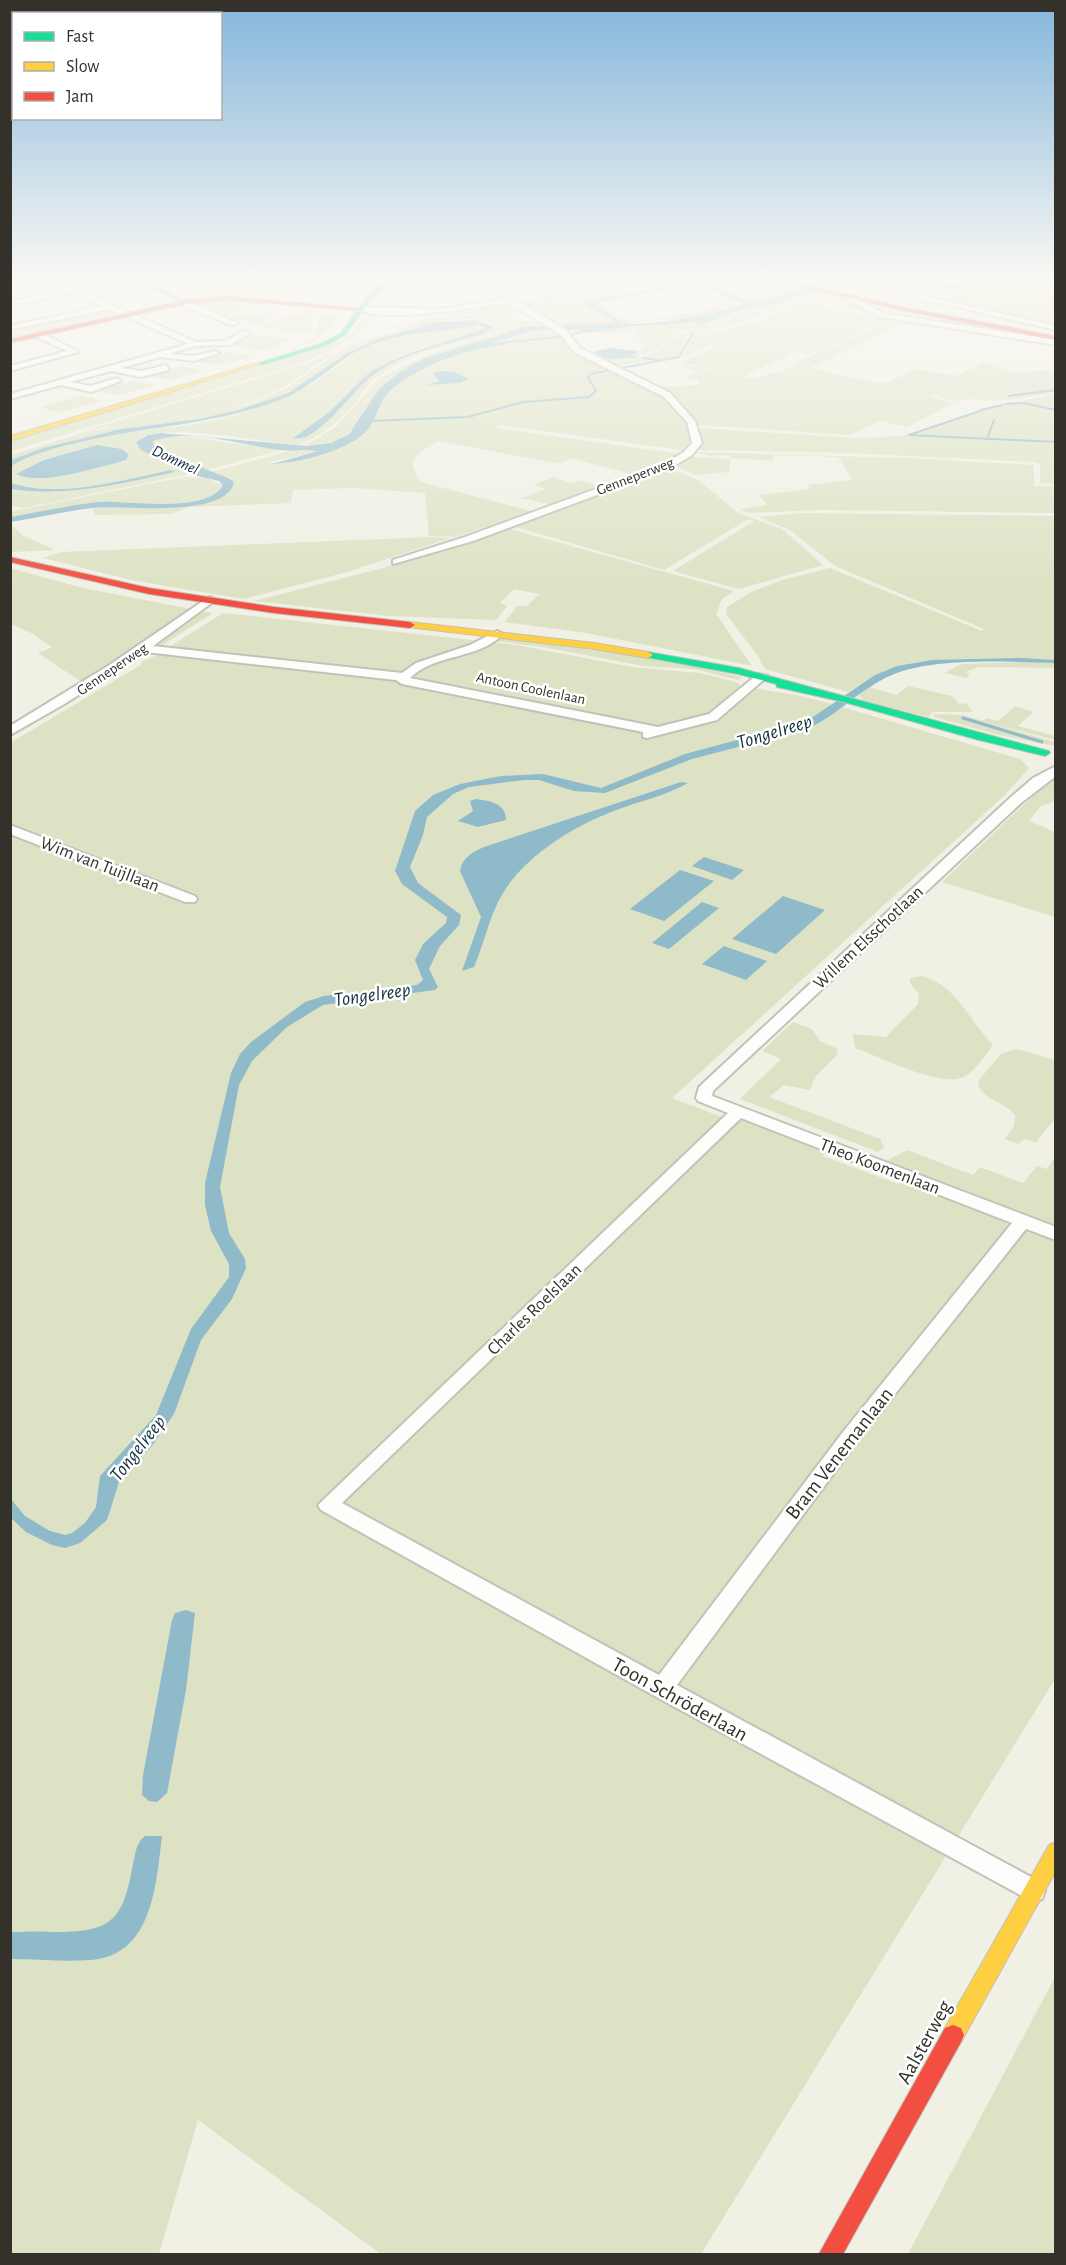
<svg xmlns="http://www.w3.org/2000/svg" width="1066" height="2265" font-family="'Alegreya Sans',sans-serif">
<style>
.green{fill:#dde2c4;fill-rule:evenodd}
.water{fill:#8fbaca}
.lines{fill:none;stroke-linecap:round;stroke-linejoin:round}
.stream-far1{stroke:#8fbaca;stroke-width:2}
.stream{stroke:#8fbaca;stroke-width:3}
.street-casing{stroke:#c3c1b8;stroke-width:4}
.fast-casing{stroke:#c3c1b8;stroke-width:2}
.slow-casing{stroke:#c3c1b8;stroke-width:2}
.jam-casing{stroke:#c3c1b8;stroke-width:2}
.street{fill:#fdfdfb;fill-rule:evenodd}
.fast{fill:#16e098;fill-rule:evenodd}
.slow{fill:#ffcf43;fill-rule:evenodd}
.jam{fill:#f24e42;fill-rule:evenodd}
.labels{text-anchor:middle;stroke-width:5;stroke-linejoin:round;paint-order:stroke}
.far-street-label{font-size:15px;fill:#333129;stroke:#fff}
.far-water-label{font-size:16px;font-style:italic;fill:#122f3c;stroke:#fff}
.street-label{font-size:18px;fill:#333129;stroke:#fff}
.water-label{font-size:20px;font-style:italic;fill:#122f3c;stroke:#fff}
.near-street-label{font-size:21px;fill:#333129;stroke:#fff}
</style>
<rect width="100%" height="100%" fill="#f1f0e5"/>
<g class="green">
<polygon points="689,276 702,276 772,294 769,296 783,296 754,303 703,283 650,290 637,284"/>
<polygon points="713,276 756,283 774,281 844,298 884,317"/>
<polygon points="779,276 822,276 832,280 819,284 840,281 902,295 834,276 1055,276 1055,332 944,305 940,308"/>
<path d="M 633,285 L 646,291 L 582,302 C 593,311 606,314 616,323 C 595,322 568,332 551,322 L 601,319 L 587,317 L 570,302 L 559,297 Z"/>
<path d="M 699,285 L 745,304 L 699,317 L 625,323 L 595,302 L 651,293 L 599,302 C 605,307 614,315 622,318 C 641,325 712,309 731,300 L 699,286 L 654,292 Z"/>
<polygon points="555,297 567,302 584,318 549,321 519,303"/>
<path d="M 223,299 L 266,303 L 233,313 L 248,317 L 275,313 L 261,323 C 271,324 272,322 280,318 C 291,314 293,319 305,311 L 300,309 L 300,306 L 321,311 L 310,318 L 313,330 L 305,333 L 260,326 L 267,325 C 240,323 214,314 188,304 Z"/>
<path d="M 793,299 L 804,301 L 718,329 L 678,332 L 661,347 L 633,359 L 607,362 L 585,353 L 637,351 L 645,348 L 632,330 L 602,334 L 599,330 L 659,325 L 681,329 L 665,325 L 702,321 L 695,327 L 698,327 C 726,310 761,309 793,299 Z"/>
<path d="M 806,302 L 889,320 L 811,354 L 798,351 L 742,377 C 761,381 777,370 797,366 L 792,364 L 893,321 L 941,328 L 901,325 L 810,368 L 877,383 L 887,382 L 916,369 L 956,376 L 983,363 L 1013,372 L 1056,370 L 1055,393 L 1008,400 L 963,399 L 958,402 L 932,395 L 930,397 L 955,403 L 907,427 L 880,421 L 851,435 L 697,425 L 681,404 L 658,387 L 699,385 L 699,379 L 687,379 L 695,371 L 674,363 L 728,374 L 680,362 L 717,347 L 711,345 L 682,357 L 696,332 C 732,333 773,316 806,302 Z"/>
<path d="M 512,304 L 514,305 L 506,307 L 520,309 L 513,311 L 508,319 L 463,313 L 437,318 L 459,315 L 506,320 L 501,329 L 494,332 C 454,345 406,353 373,380 C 366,386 361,395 356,402 C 339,422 321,437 297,445 C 257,442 175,423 141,438 L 160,458 L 189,474 L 24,508 L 11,506 L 10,489 L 71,490 L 174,472 L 171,470 C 121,480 61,499 11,483 L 11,466 C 69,429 165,434 232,416 C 262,407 293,397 320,379 C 335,368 348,356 364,348 C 400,331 438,332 476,326 L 486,328 L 405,355 L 371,371 L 328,413 L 293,438 C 324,440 348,394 371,377 C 394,360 423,352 451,344 C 465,339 481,336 493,327 C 474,303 378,337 354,349 C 331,361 313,380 289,392 C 262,405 228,414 198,419 C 172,424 146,424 121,429 C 84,438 46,446 11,460 L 11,455 L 88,431 L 198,416 L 256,402 L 290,386 L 337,353 L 357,343 L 424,322 C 392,326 354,340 326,358 C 307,371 290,385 268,395 C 212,419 148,422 88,430 L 308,363 L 391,327 L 468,311 L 470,313 L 474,312 L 471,310 ZM 97,445 L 122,449 L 129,455 L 126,460 L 116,463 C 91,469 39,486 17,474 L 44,460 Z"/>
<polygon points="105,309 117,315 11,339 10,329"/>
<polygon points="325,314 340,315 319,338 287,352 312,339 320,330 317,319"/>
<polygon points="364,317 369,325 336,348 305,362 11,451 11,441 318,349 350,335"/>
<path d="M 511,320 L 544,323 L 553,328 C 518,324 492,338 460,349 C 437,358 414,360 394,377 C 360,404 360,449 306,445 L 337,426 L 380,378 L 424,356 L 500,332 Z"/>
<path d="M 526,328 L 561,331 C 567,338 572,347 579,352 C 602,371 718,407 687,451 L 500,425 L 495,428 L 681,454 L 632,474 L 570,458 L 560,464 L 439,441 L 422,451 L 412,462 L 416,476 L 421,482 L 531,511 L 455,537 L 429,536 L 425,493 L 354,488 L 293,490 L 291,503 L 190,507 L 171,514 L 94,515 L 93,508 L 169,508 L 193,505 L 228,494 L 228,478 L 210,472 L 290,451 L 319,451 L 271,462 L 279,464 L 338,449 L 366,431 L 385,389 L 424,362 Z"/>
<path d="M 691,332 L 676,357 L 615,366 L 610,363 C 625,361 640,359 654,353 C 667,347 676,332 691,332 Z"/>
<polygon points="256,335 289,340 264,351 232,346"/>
<polygon points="229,352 253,356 221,365 197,362"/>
<polygon points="182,366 205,370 171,380 147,376"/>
<polygon points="132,381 155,385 119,395 96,391"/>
<polygon points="1055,394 1055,484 1040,483 1040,464 1034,462 848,453 699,450 701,428 853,438 901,436 951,422 986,408"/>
<polygon points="79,396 103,400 59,413 41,407"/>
<polygon points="162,437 189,437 281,450 207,470 155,449 153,441"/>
<polygon points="696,452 907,458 1034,465 1034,486 1055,487 1055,513 820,510 749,513 740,509 767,505 759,495 810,489 808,485 853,480 838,457 773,455 773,461 730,458 730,455 710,456"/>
<polygon points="690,457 730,459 729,472 696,475 675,466"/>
<polygon points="671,469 698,480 738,513 782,529 823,565 739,589 673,571 754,521 748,519 664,570 512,526"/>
<path d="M 183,477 L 207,478 L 223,485 C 206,515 128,500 98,502 C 69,505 39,512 11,517 L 11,512 L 14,511 Z"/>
<polygon points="554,477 571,483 579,480 599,486 549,504 521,498 546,489 533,485"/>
<polygon points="801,513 1055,516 1055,660 917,662 886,670 848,692 765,669 758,656 726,614 727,607 751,592 782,580 830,568 982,631 984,629 835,566 790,530 758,517"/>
<polygon points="10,524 22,535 55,550 11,552"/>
<polygon points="506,528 734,591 722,599 716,614 752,666 586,633 505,622 517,606 527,606 539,594 514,589 500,603 507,606 496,620 389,616 254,601 383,568"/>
<polygon points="430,537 451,538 347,572 243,599 131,580 43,558 61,552"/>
<polygon points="10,568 83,588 191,609 147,643 83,683 38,653 52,647 33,634 11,624"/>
<polygon points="199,611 213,613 158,648 154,645"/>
<polygon points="223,613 517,645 632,667 700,673 736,682 741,686 801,696 832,704 1020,759 1029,768 1005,795 672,1098 735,1122 747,1119 827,1151 823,1156 898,1184 902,1180 1004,1219 1009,1227 1056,1241 1055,1679 701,2254 381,2254 198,2120 159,2254 11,2254 10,743 141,665 141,662 155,656"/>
<polygon points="502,638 665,660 742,677 738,680 694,669 643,666 543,647 496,641"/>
<polygon points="1024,662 1055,663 1055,668 979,667 965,672 970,674 966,678 945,673 961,664"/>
<polygon points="908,686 952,696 959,704 966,703 973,712 933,712 928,717 863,700 859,695 870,687 897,695"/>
<polygon points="1015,706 1033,712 1018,726 1055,736 1055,740 982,721 988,718 998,721"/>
<polygon points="934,714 963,715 1055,742 1055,746 999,735 934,717"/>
<polygon points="1055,775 1055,801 1041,806 1029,821 1055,832 1055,917 942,882"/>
<path d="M 922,976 C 957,985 968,1020 993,1045 C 985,1055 974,1074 961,1078 C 937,1086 880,1057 855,1048 L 853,1034 L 886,1037 L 918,1004 L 919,994 L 910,983 L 910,978 Z"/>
<polygon points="793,1022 812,1029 820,1041 836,1048 838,1054 815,1077 810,1090 784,1085 769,1097 880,1139 884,1147 878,1152 740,1099 781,1059 762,1051"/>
<path d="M 1017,1049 L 1055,1060 L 1055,1118 L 1036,1143 L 1025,1139 L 1018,1144 L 1005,1139 L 1014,1126 L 1015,1115 C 1004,1102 985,1100 978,1085 L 979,1080 L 1001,1054 Z"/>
<polygon points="907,1150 973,1175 980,1167 1023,1183 1037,1166 1047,1169 1055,1157 1055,1229 887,1164 886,1161"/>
<polygon points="1055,1977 1055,2254 908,2254"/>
</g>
<g class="water">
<path d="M 840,276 L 854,276 L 779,303 L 740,310 L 694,327 L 702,321 L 665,325 L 693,330 L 659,325 L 634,326 L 572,335 L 570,334 L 582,330 L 533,330 L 492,343 L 558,336 L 561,338 C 503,342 439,351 392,389 C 380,398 378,416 369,428 C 352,450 299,463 272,464 L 318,451 C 306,449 293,452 281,450 C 241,446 192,427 153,441 L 155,449 L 228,478 L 234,482 C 228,519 119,505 92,508 C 65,511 37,518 11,522 L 11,517 C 39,512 69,505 98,502 C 127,500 206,515 223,485 L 219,481 L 189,474 L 141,450 L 136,442 L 148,435 L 161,433 L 308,446 L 331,443 L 349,434 L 380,388 L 400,372 L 423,359 L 525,327 L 616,323 C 607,313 587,311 583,301 L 646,291 L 649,293 L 595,302 C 604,309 613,317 623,322 C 639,330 725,311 744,304 L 699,285 L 654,292 L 650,290 L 703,283 L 754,303 Z"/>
<path d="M 896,276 L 955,285 L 965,283 L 956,276 L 968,276 L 981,282 C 970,295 911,284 896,276 Z"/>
<path d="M 475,320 L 493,327 L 483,334 C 444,346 394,354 364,383 C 349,397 315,444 293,438 L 328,413 L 371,371 L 405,355 L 486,328 C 475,323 462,329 450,330 C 416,333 384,336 354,353 C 330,367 311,387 285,398 C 220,424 151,426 84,441 C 60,447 32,453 11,466 L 11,460 L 43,448 L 121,429 L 199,419 L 239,410 L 288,393 L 347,353 L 380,338 L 437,322 Z"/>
<path d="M 612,348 L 638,351 C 629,361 604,362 595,351 Z"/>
<polygon points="440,371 455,372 468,379 460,383 426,385 440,381 432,373"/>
<path d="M 97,445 L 122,449 L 129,455 L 126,460 L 116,463 C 90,469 41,486 16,474 L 44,460 Z"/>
<path d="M 171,470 L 175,472 C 121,484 65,497 11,489 L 11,483 C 61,499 121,480 171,470 Z"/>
<path d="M 1021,658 L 1055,660 L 1055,663 C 1010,662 934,657 892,675 C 861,688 838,715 807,729 L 692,759 L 605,793 L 574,791 L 539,780 L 524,780 L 469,787 L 453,794 L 427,817 L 423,835 L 410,867 L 418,883 L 461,915 L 459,925 L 440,946 L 429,969 L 438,987 L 435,990 L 323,1005 L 287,1027 L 252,1061 L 239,1085 L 220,1187 L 229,1233 L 245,1259 L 246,1268 L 232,1299 L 201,1340 L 174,1414 L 151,1447 L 120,1479 L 107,1520 L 80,1543 L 65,1548 L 52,1545 L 26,1532 L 11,1518 L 10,1498 L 25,1516 L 50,1531 L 65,1535 L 72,1533 L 85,1523 L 96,1507 L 100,1476 L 156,1415 L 191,1329 L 229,1277 L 229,1264 L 211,1231 L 205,1205 L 205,1183 L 231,1073 L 240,1054 L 251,1042 L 305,1002 L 324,996 L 417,985 L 423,980 L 415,960 L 423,944 L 446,923 L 447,917 L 402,884 L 395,871 L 415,811 L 433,795 L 460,784 L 501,776 L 543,774 L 601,788 L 685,754 L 807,721 L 875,675 L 897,666 L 932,660 Z"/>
<path d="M 681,782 L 688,783 C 666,796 636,802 611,812 C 568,829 519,860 498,902 C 488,923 483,946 474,967 L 462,971 L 481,917 L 460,871 C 462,858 472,852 484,847 Z"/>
<path d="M 476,799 C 490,801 506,803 506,820 L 478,827 L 458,821 L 473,811 L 470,801 Z"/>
<polygon points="704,857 744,870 732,880 692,866"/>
<polygon points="680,870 714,881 664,921 630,909"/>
<polygon points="783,896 825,910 776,954 732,939"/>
<polygon points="702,902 719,908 669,949 652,943"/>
<polygon points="724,946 767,961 746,980 702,964"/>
<polygon points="186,1610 195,1613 186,1690 167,1793 157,1802 149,1801 142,1795 143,1775 172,1620 175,1613"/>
<path d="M 145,1836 L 162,1836 C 156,1884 153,1956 90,1960 C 64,1962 37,1959 11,1959 L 11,1932 C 24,1932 38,1931 52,1932 C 107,1932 122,1925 132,1869 C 135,1857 135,1843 145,1836 Z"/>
</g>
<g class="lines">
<g class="stream-far1">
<polyline points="629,357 636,357"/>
<polyline points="643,358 658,360"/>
<polyline points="1009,396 1056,390"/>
<polyline points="1005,404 1023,403 1056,410"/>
<polyline points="981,410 1002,405"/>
<polyline points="980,411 909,435 1056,442"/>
<polyline points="368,421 468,417 523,402 589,397 596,391 588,378 590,374 679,357 693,333"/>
<polyline points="987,439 994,420"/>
</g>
<polyline class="stream" points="963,718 1042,742"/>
<g class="street-casing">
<g id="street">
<polygon points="37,276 47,276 196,342 225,341 244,331 251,333 230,345 195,346 169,354 194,356 215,351 219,353 194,361 160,357 121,368 141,371 166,365 169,370 141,377 111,371 70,382 91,386 117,378 121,381 91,392 61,385 10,399 10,394 188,344 109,309 10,330 10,326 102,306 73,293 10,305 10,301 66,290"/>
<path d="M 243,276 L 252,276 L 262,283 C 285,277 309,286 333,284 C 342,284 349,276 359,276 L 337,289 L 273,284 L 242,301 L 239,297 L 257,286 Z"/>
<path d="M 468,276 L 480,279 L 513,276 L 486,282 L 512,298 L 651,276 L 670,276 L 518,301 L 566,330 L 580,348 L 670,393 L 695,421 L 702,443 L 691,456 L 670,468 L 473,541 L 393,564 L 393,560 L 465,537 L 664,464 L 684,452 L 692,443 L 687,422 L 664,397 L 574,352 L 560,334 L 509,303 C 479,307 382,324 358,309 L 362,307 L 441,309 L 504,299 Z"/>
<polygon points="823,276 837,276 1056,326 1056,330"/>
<polygon points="180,278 183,282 149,288 145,286"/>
<polygon points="849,295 883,313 1056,340 1056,345 881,317 846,299"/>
<polygon points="179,300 185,300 238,323 231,325 179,304"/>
<polygon points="37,333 43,333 78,352 10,371 10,366 67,351 37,337"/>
<path d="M 209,597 L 213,598 L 213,602 L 153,646 L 402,673 L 416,663 L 470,645 L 497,631 L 503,634 C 479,660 435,653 410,678 L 658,727 L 709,714 L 758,674 L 768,676 L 717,720 L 647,738 L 643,737 L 643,732 L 402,684 L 396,680 L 145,652 L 66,703 L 10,735 L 10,726 L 108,666 Z"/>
<path d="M 1056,766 L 1056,776 L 1021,803 L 713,1091 L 712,1096 L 1056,1227 L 1056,1240 L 1026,1229 L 857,1442 L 677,1685 L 1042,1883 L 1045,1891 L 1042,1899 L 1033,1902 L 653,1695 L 321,1510 L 318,1505 L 728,1113 L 698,1101 L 696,1098 L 699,1087 L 1011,797 L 1033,778 ZM 741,1118 L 1012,1223 L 843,1432 L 659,1675 L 342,1503 Z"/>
<polygon points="10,825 195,896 197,899 195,902 185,902 10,834"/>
</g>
</g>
<g class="fast-casing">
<g id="fast">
<polygon points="124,276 133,276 189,302 184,303"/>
<polygon points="392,276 399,276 371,299 345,335 327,345 261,365 256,364 323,343 341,333 367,297"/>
<polygon points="648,652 739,668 1049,751 1050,753 1045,756 975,739 844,702 777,687 776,684 738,674 645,657 643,655"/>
</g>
</g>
<g class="slow-casing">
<g id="slow">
<polygon points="24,276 37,276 10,283 10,279"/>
<polygon points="257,363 262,364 10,441 10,436"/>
<polygon points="410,622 594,643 648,652 653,655 648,658 594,649 407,627 405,625"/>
<polygon points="1056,1842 1056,1871 961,2042 953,2045 945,2042 942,2035 945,2028 1049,1845"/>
</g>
</g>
<g class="jam-casing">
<g id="jam">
<polygon points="756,276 768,276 903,307 1056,336 1056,340 903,311"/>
<polygon points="226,296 365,309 362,311 226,300 186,304 10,343 10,339 186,300"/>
<polygon points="10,557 149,588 274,607 410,622 415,625 410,628 274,613 149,594 10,562"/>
<polygon points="953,2025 961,2028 964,2035 961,2042 843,2254 819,2254 945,2028"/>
</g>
</g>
<use href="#street" class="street"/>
<use href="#fast" class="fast"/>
<use href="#slow" class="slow"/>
<use href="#jam" class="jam"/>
</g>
<linearGradient id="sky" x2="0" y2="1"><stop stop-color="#84b6dc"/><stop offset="0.47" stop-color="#f9f8f3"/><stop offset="1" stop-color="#f9f8f3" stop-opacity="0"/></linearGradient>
<rect width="1066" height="593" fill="url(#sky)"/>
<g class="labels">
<g class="far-street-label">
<text transform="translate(635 476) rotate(-21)" y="5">Genneperweg</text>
<text transform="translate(112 669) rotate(-34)" y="5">Genneperweg</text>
<text transform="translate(531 688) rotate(12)" y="5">Antoon Coolenlaan</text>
</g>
<g class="far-water-label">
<text transform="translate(176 459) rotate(25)" y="6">Dommel</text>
</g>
<g class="street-label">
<text transform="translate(100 864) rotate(21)" y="6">Wim van Tuijllaan</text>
<text transform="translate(868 937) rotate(-43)" y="6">Willem Elsschotlaan</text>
<text transform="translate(880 1166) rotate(21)" y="6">Theo Koomenlaan</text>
<text transform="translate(534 1309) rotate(-44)" y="6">Charles Roelslaan</text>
</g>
<g class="water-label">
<text transform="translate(774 731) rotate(-17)" y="7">Tongelreep</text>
<text transform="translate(372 994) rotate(-8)" y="7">Tongelreep</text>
<text transform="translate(137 1448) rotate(-52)" y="7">Tongelreep</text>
</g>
<g class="near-street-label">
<text transform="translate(839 1453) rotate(-52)" y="7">Bram Venemanlaan</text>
<text transform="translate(680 1699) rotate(29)" y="7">Toon Schröderlaan</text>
<text transform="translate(924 2042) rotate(-61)" y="7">Aalsterweg</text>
</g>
</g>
<rect width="1066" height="2265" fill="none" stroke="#333129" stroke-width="24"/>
<rect x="12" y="12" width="210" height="108" fill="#ffffff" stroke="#adada9" stroke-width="1.5"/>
<rect x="24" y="32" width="30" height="9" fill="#16e098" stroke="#adada9" stroke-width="1.5"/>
<text x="66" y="42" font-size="18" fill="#333129">Fast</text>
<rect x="24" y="62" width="30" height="9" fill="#ffcf43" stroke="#adada9" stroke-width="1.5"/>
<text x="66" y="72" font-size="18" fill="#333129">Slow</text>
<rect x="24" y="92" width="30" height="9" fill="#f24e42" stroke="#adada9" stroke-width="1.5"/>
<text x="66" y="102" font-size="18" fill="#333129">Jam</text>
</svg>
